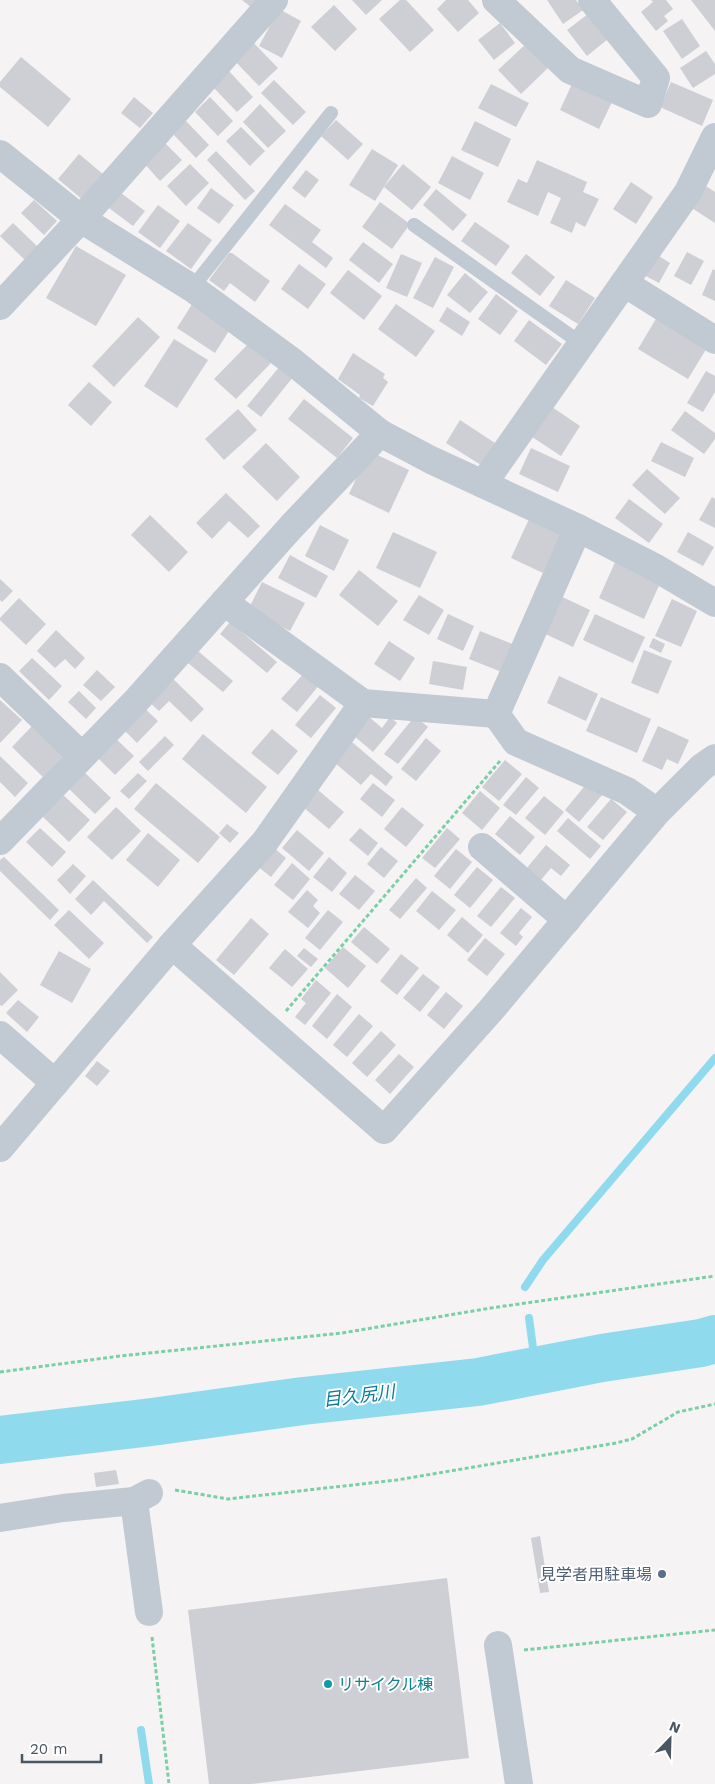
<svg xmlns="http://www.w3.org/2000/svg" width="715" height="1784" font-family="'Work Sans','Noto Sans JP',sans-serif">
<style>
.lines{fill:none;stroke-linecap:round;stroke-linejoin:round}
.stream{stroke:#90daee;stroke-width:8}
.river{stroke:#90daee;stroke-width:48}
.building{fill:#cdcfd5}
.path{stroke:#7ad0a6;stroke-width:3;stroke-dasharray:4 2.5;stroke-linecap:butt}
.lane{stroke:#c1cad2;stroke-width:14}
.street{stroke:#c1cad2;stroke-width:28}
.service-dot{fill:#5c6f8a;stroke:#fff;stroke-width:2}
.culture-dot{fill:#0f9aa8;stroke:#fff;stroke-width:2}
.labels{text-anchor:middle;stroke-width:4;stroke-linejoin:round;paint-order:stroke}
.service-label{font-size:16px;fill:#4e5e75;stroke:#fff;text-anchor:end}
.culture-label{font-size:16px;fill:#0d838f;stroke:#fff;text-anchor:start}
.water-label{font-size:18px;font-style:italic;fill:#0c7c9b;stroke:#fff}
</style>
<rect width="100%" height="100%" fill="#f5f3f3"/>
<g class="lines">
<g class="stream">
<polyline points="525,1287 543,1260 715,1058"/>
<polyline points="529,1318 536,1370"/>
<polyline points="141,1730 149,1784"/>
</g>
<polyline class="river" points="0,1440 152,1422 303,1401 478,1382 602,1358 701,1343 715,1339"/>
</g>
<g class="building">
<polygon points="242,0 259,0 252,8"/>
<polygon points="352,0 382,0 366,15"/>
<polygon points="400,0 406,0 434,30 410,52 379,19"/>
<polygon points="446,0 468,0 479,13 458,32 437,9"/>
<polygon points="547,0 576,0 583,10 563,24"/>
<polygon points="651,0 666,0 673,9 664,16 668,21 656,31 641,12 653,2"/>
<polygon points="691,0 715,0 715,31"/>
<polygon points="334,5 357,29 335,51 311,27"/>
<polygon points="279,9 301,21 282,58 259,46"/>
<polygon points="588,14 608,39 587,56 567,30"/>
<polygon points="682,19 700,46 682,59 663,31"/>
<polygon points="500,23 515,43 494,60 478,40"/>
<polygon points="250,39 278,68 259,86 231,57"/>
<polygon points="528,42 550,66 521,94 498,70"/>
<polygon points="706,51 715,64 715,74 693,88 680,68"/>
<polygon points="21,57 71,99 48,127 0,87 0,82"/>
<polygon points="228,70 253,97 237,112 212,86"/>
<polygon points="274,80 306,112 293,125 261,93"/>
<polygon points="671,82 713,100 702,126 660,107"/>
<polygon points="491,84 529,103 516,127 478,108"/>
<polygon points="572,84 612,102 599,129 560,110"/>
<polygon points="134,97 153,113 140,128 121,113"/>
<polygon points="210,97 233,121 218,136 195,112"/>
<polygon points="260,104 286,131 268,148 243,122"/>
<polygon points="185,120 209,145 196,158 172,133"/>
<polygon points="336,120 363,144 348,160 321,136"/>
<polygon points="475,121 511,139 498,167 461,150"/>
<polygon points="241,127 265,151 250,166 226,141"/>
<polygon points="163,141 182,160 160,181 142,161"/>
<polygon points="372,149 398,165 375,201 349,185"/>
<polygon points="216,151 255,191 245,200 207,160"/>
<polygon points="79,154 110,180 89,205 58,179"/>
<polygon points="452,156 484,173 470,200 438,183"/>
<polygon points="537,160 587,182 583,192 599,199 585,227 576,222 572,233 550,223 561,198 548,192 538,216 507,202 518,179 527,183"/>
<polygon points="190,164 209,183 186,206 167,186"/>
<polygon points="403,164 431,187 412,210 384,187"/>
<polygon points="306,170 319,180 305,198 292,188"/>
<polygon points="631,182 653,197 636,224 613,209"/>
<polygon points="701,183 715,192 715,223 687,205"/>
<polygon points="211,188 234,205 219,224 197,208"/>
<polygon points="436,189 467,215 453,231 423,205"/>
<polygon points="117,190 145,211 133,226 105,205"/>
<polygon points="34,200 57,221 44,235 21,213"/>
<polygon points="380,202 410,224 392,249 362,227"/>
<polygon points="285,204 321,230 312,242 333,258 326,268 269,225"/>
<polygon points="158,205 180,221 160,248 138,232"/>
<polygon points="475,222 510,246 496,266 461,241"/>
<polygon points="13,223 38,247 25,260 0,236"/>
<polygon points="188,223 212,240 191,269 166,251"/>
<polygon points="363,242 393,264 379,283 349,260"/>
<polygon points="76,246 126,275 96,326 46,298"/>
<polygon points="687,252 704,261 691,285 674,276"/>
<polygon points="229,253 232,253 270,281 255,302 230,283 224,291 209,280"/>
<polygon points="654,253 670,263 659,283 642,274"/>
<polygon points="401,254 422,263 407,297 386,288"/>
<polygon points="526,254 555,277 540,296 511,273"/>
<polygon points="435,257 454,267 433,308 413,298"/>
<polygon points="299,264 326,284 308,309 281,289"/>
<polygon points="713,269 715,270 715,301 702,295"/>
<polygon points="348,270 382,296 364,320 330,293"/>
<polygon points="465,273 488,292 470,313 447,295"/>
<polygon points="566,280 595,298 578,324 549,306"/>
<polygon points="496,294 518,311 500,335 478,319"/>
<polygon points="194,301 232,326 215,353 177,328"/>
<polygon points="396,304 435,331 416,357 378,329"/>
<polygon points="447,307 470,322 462,336 439,321"/>
<polygon points="138,317 160,337 114,387 92,366"/>
<polygon points="657,317 708,346 688,379 638,349"/>
<polygon points="529,320 562,344 546,365 514,341"/>
<polygon points="174,339 208,360 177,408 144,386"/>
<polygon points="250,342 271,363 236,399 214,379"/>
<polygon points="353,353 385,374 383,378 388,382 373,406 359,398 360,395 338,379"/>
<polygon points="280,366 293,377 261,417 247,406"/>
<polygon points="706,371 715,376 715,392 703,412 687,403"/>
<polygon points="89,382 112,402 91,426 68,405"/>
<polygon points="304,399 353,438 337,458 288,419"/>
<polygon points="546,403 580,426 561,456 526,433"/>
<polygon points="238,409 257,430 224,460 205,439"/>
<polygon points="685,411 715,433 715,439 704,454 671,430"/>
<polygon points="460,420 495,443 481,465 446,443"/>
<polygon points="661,442 694,458 685,477 651,461"/>
<polygon points="266,443 300,477 277,501 242,467"/>
<polygon points="531,448 570,466 558,492 519,474"/>
<polygon points="369,451 409,470 389,513 349,494"/>
<polygon points="647,469 680,498 665,514 632,485"/>
<polygon points="226,493 260,526 248,538 229,521 212,539 196,523"/>
<polygon points="712,497 715,499 715,528 699,520"/>
<polygon points="629,499 663,524 649,543 615,518"/>
<polygon points="150,515 188,552 169,572 131,535"/>
<polygon points="530,517 562,532 543,573 511,558"/>
<polygon points="320,525 349,540 334,571 305,556"/>
<polygon points="393,532 437,552 420,588 376,568"/>
<polygon points="688,532 714,547 703,566 677,552"/>
<polygon points="290,555 328,576 316,598 278,578"/>
<polygon points="616,560 661,581 644,619 599,598"/>
<polygon points="359,570 398,601 378,626 339,595"/>
<polygon points="0,579 13,591 2,602 0,600"/>
<polygon points="262,582 305,603 290,631 248,610"/>
<polygon points="556,594 590,610 573,647 539,631"/>
<polygon points="419,595 444,610 429,635 403,620"/>
<polygon points="19,598 46,624 26,645 0,620 0,618"/>
<polygon points="672,599 697,611 681,647 655,636"/>
<polygon points="448,614 474,626 463,651 437,639"/>
<polygon points="595,614 645,637 633,663 583,640"/>
<polygon points="230,622 277,662 267,673 220,634"/>
<polygon points="56,630 85,658 75,669 65,659 55,668 37,651"/>
<polygon points="480,631 515,645 504,673 469,659"/>
<polygon points="653,638 665,644 661,653 649,647"/>
<polygon points="389,641 415,658 400,681 374,664"/>
<polygon points="644,650 672,661 658,694 631,683"/>
<polygon points="198,651 233,681 223,692 188,663"/>
<polygon points="32,658 62,686 49,700 19,671"/>
<polygon points="433,661 467,667 463,690 429,684"/>
<polygon points="97,670 115,687 101,701 83,685"/>
<polygon points="305,672 320,684 297,712 281,699"/>
<polygon points="169,675 204,709 191,722 169,701 159,711 146,699"/>
<polygon points="559,676 598,694 586,721 547,703"/>
<polygon points="79,691 96,708 86,719 68,702"/>
<polygon points="320,695 336,708 311,738 295,725"/>
<polygon points="601,697 651,719 637,753 586,731"/>
<polygon points="0,700 22,720 0,743"/>
<polygon points="140,704 158,721 137,743 120,726"/>
<polygon points="368,716 382,728 390,717 397,723 373,752 353,735"/>
<polygon points="415,716 428,727 398,764 384,754"/>
<polygon points="32,726 63,756 43,777 12,747"/>
<polygon points="658,726 689,740 678,764 667,759 662,770 642,761"/>
<polygon points="272,729 298,751 278,775 251,753"/>
<polygon points="203,734 267,787 246,813 182,759"/>
<polygon points="113,736 134,756 115,775 95,755"/>
<polygon points="165,736 174,745 148,771 139,762"/>
<polygon points="426,738 441,751 416,781 401,769"/>
<polygon points="352,742 393,777 386,786 371,774 361,785 335,763"/>
<polygon points="0,756 28,783 15,797 0,782"/>
<polygon points="505,760 522,774 499,801 482,787"/>
<polygon points="83,771 111,798 95,814 67,787"/>
<polygon points="138,773 147,781 129,799 120,791"/>
<polygon points="526,777 539,788 516,815 503,805"/>
<polygon points="588,782 603,794 579,822 565,810"/>
<polygon points="156,783 220,837 198,863 134,809"/>
<polygon points="373,783 395,800 382,817 360,799"/>
<polygon points="318,790 344,812 329,829 303,807"/>
<polygon points="480,791 500,808 482,830 462,813"/>
<polygon points="60,792 90,820 69,842 39,813"/>
<polygon points="544,796 564,812 545,835 525,818"/>
<polygon points="611,799 627,812 603,840 587,827"/>
<polygon points="116,807 141,831 112,860 87,837"/>
<polygon points="402,807 424,825 406,847 384,829"/>
<polygon points="510,816 535,837 520,855 495,834"/>
<polygon points="568,818 601,846 590,859 557,831"/>
<polygon points="227,824 239,833 230,843 219,833"/>
<polygon points="40,828 66,852 52,867 26,842"/>
<polygon points="360,828 378,843 368,856 349,840"/>
<polygon points="447,828 460,839 435,868 422,858"/>
<polygon points="297,830 324,853 309,871 282,848"/>
<polygon points="148,833 180,860 158,887 126,860"/>
<polygon points="268,843 286,858 271,877 252,862"/>
<polygon points="546,845 570,865 561,876 551,868 540,881 526,869"/>
<polygon points="381,847 398,861 384,878 367,864"/>
<polygon points="456,849 472,862 450,889 434,876"/>
<polygon points="4,857 59,910 50,920 0,871 0,860"/>
<polygon points="329,857 347,873 332,892 313,877"/>
<polygon points="292,863 310,879 293,900 274,885"/>
<polygon points="73,864 86,876 70,894 57,880"/>
<polygon points="477,867 493,880 470,908 454,895"/>
<polygon points="355,875 375,891 359,910 339,894"/>
<polygon points="416,878 427,888 400,919 389,910"/>
<polygon points="93,880 153,937 147,943 104,901 91,915 75,899"/>
<polygon points="501,887 515,898 491,927 477,916"/>
<polygon points="307,890 318,900 313,906 320,913 308,928 288,912"/>
<polygon points="432,891 456,910 439,930 416,911"/>
<polygon points="521,908 532,917 519,933 523,937 516,946 500,933"/>
<polygon points="69,910 104,943 89,959 54,925"/>
<polygon points="328,910 343,922 320,950 305,938"/>
<polygon points="462,917 483,935 468,953 447,935"/>
<polygon points="251,918 269,934 234,975 216,960"/>
<polygon points="364,927 390,949 377,964 351,942"/>
<polygon points="485,938 505,954 487,976 467,960"/>
<polygon points="343,947 366,966 348,988 325,968"/>
<polygon points="304,948 318,959 311,967 297,956"/>
<polygon points="285,949 308,969 292,987 269,968"/>
<polygon points="59,951 91,969 72,1003 40,985"/>
<polygon points="401,954 419,968 397,995 380,981"/>
<polygon points="0,972 18,990 2,1006 0,1005"/>
<polygon points="423,974 440,987 420,1012 403,998"/>
<polygon points="316,980 331,993 305,1025 295,1017 306,1003 301,999"/>
<polygon points="446,992 463,1006 444,1029 427,1015"/>
<polygon points="337,994 352,1007 327,1039 312,1026"/>
<polygon points="18,1000 39,1017 27,1032 6,1013"/>
<polygon points="359,1014 373,1026 347,1057 333,1045"/>
<polygon points="381,1031 396,1045 367,1077 352,1063"/>
<polygon points="399,1054 414,1067 390,1094 375,1080"/>
<polygon points="97,1061 110,1071 97,1086 85,1076"/>
<polygon points="116,1470 119,1484 96,1487 94,1473"/>
<polygon points="540,1536 549,1592 540,1593 531,1538"/>
<polygon points="447,1578 469,1758 251,1784 209,1784 188,1610"/>
</g>
<g class="lines">
<g class="path">
<polyline points="286,1011 500,761"/>
<polyline points="0,1372 120,1356 342,1333 491,1308 715,1276"/>
<polyline points="175,1490 228,1499 397,1480 616,1443 632,1439 678,1412 715,1404"/>
<polyline points="152,1637 169,1784"/>
<polyline points="524,1650 715,1630"/>
</g>
<g class="lane">
<polyline points="414,225 582,344"/>
<polyline points="192,288 331,113"/>
</g>
<g class="street">
<polyline points="496,0 570,70 648,104 656,78 592,0"/>
<polyline points="0,154 81,219 192,288 293,362 380,433 431,460 578,528 656,568 715,603"/>
<polyline points="624,283 715,340"/>
<polyline points="0,306 81,219 274,0"/>
<polyline points="483,484 688,192 715,137"/>
<polyline points="578,528 496,714 516,742 627,791 657,812"/>
<polyline points="224,602 363,703"/>
<polyline points="0,677 82,756"/>
<polyline points="0,841 136,701 291,527 380,433"/>
<polyline points="482,847 567,920"/>
<polyline points="172,945 264,843 363,703 496,714"/>
<polyline points="0,1035 55,1083 172,945 384,1130 491,1010 657,812 702,767 715,758"/>
<polyline points="0,1148 55,1083"/>
<polyline points="134,1501 149,1612"/>
<polyline points="0,1518 63,1508 134,1501 149,1493"/>
<polyline points="498,1645 519,1784"/>
</g>
</g>
<circle class="service-dot" cx="662" cy="1574" r="5"/>
<circle class="culture-dot" cx="328" cy="1684" r="5"/>
<g class="labels">
<g class="service-label">
<text x="652" y="1580">見学者用駐車場</text>
</g>
<g class="culture-label">
<text x="338" y="1690">リサイクル棟</text>
</g>
<g class="water-label">
<text transform="translate(359 1396) rotate(-7)" y="6">目久尻川</text>
</g>
</g>
<g transform="translate(670 1739) rotate(23)" stroke="#ffffff" stroke-width="4" paint-order="stroke">
<path d="M0-4L9 19L0 12L-9 19Z" fill="#4a5661"/>
<text y="-8" font-size="14" font-weight="bold" text-anchor="middle" fill="#4a5661">N</text>
</g>
<path d="M22 1754v8h79v-8" fill="none" stroke="#4a5661" stroke-width="2.5"/>
<text x="30" y="1754" font-size="15" fill="#4a5661" stroke="#ffffff" stroke-width="4" paint-order="stroke">20 m</text>
</svg>
